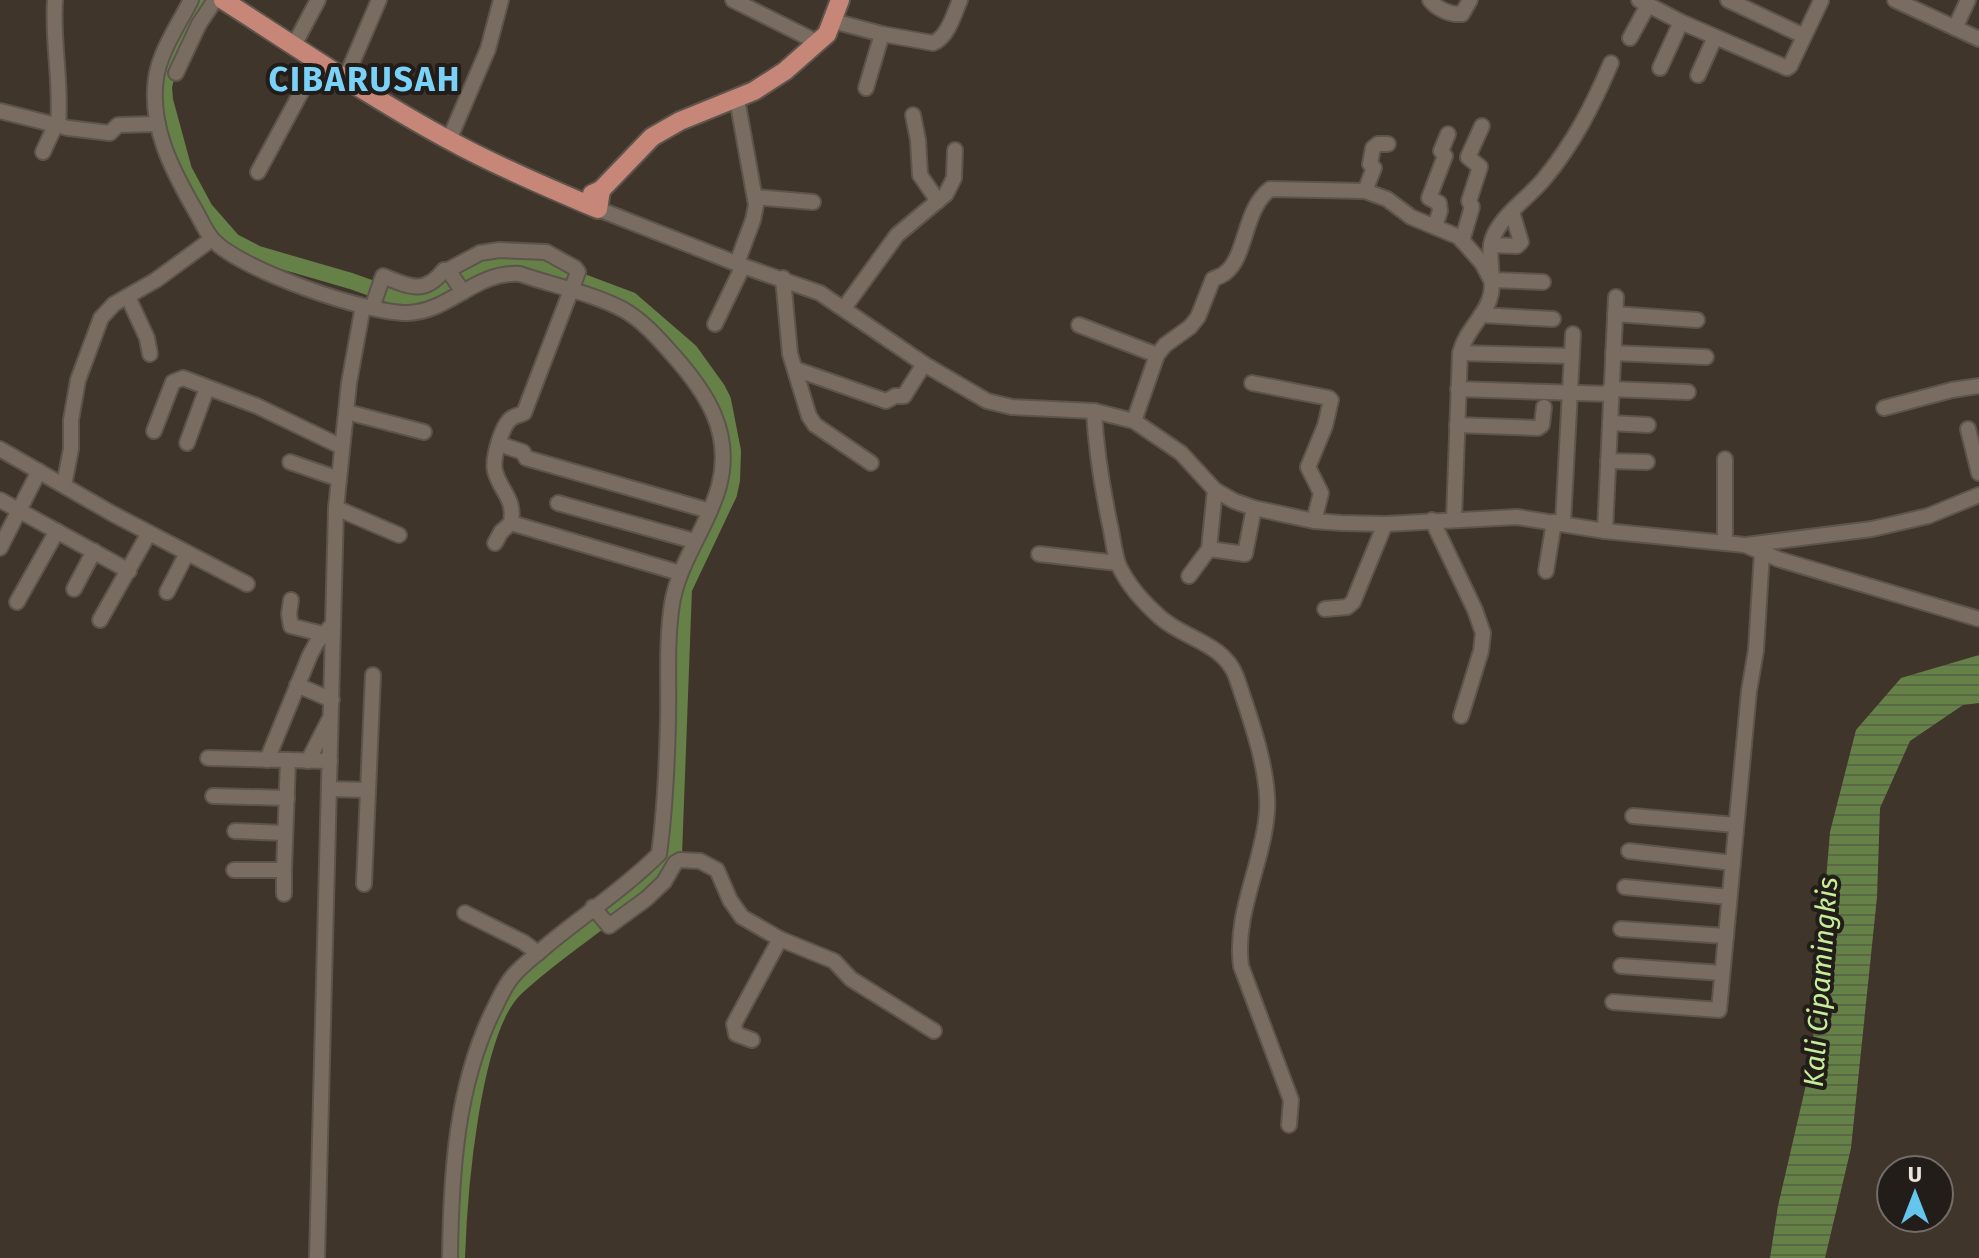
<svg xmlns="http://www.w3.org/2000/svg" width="1979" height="1258" font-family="'Fira Sans',sans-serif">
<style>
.water{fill:url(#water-rules)}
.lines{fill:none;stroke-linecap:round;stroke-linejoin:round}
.river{stroke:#668148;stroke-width:16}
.minor-casing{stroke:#5d544c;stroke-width:18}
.major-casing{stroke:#5d544c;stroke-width:22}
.minor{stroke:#796d62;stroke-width:14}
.major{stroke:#c68678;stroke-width:18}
.labels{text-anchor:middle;stroke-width:8;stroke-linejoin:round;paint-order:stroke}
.water-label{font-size:28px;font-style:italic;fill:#c6ee9a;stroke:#221d19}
.district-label{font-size:34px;font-weight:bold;letter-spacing:2px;fill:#7bd2f8;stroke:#221d19}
</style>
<defs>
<pattern id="water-rules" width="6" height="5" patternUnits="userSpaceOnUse" patternTransform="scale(2)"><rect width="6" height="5" fill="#668148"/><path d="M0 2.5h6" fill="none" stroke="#596946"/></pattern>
</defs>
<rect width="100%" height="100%" fill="#40352b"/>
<polygon class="water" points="1979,655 1979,703 1963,705 1910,741 1880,808 1877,897 1851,1148 1825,1258 1770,1258 1778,1206 1811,1063 1830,832 1856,730 1901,678"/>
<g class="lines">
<path class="river" d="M 203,0 L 169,64 L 164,87 L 165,100 L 184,170 L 205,209 L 233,241 L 258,254 L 351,281 L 410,302 L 426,298 L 448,283 L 475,268 L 506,262 L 535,264 L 631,300 L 690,351 L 718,390 L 723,400 L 733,451 L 732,480 L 729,494 L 684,589 L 674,855 C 668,865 658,873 649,881 C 608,920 557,949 516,988 C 471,1030 459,1197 457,1258"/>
<g class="minor-casing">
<g id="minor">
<path d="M 55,0 C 52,43 62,83 58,126"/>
<path d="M 191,0 C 179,24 160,51 156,78 C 149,126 172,170 195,210 C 201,220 206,233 214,241 C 244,271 365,313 407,313 C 450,312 475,271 520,274 C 554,286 592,293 624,310 C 643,321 658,338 673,355 C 707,393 733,433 719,486 C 708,527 679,561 672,604 C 666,643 669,682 668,720 C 667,764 665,810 659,854 C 624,889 582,916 545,947 C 535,956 522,965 513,976 C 505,985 500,997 495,1007 C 456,1084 451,1174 450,1258"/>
<polyline points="733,0 819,43"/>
<path d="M 1430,0 C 1437,9 1450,15 1462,14 L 1470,0"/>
<polyline points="1639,0 1681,22 1787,68 1790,66 1821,1"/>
<polyline points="1728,0 1804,36"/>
<polyline points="1895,0 1979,39"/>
<path d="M 833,21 L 882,34 L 933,43 C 948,37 954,14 960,0"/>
<polyline points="1955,28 1968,0"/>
<polyline points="1630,38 1648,5"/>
<polyline points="294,45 318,0"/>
<polyline points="1660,68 1681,22"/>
<polyline points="176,73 199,24 215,0"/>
<polyline points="1698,75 1715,37"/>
<polyline points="346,77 379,0"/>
<polyline points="866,88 882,34"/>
<polyline points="0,111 68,128 110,133 118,125 158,124"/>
<polyline points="913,115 918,140 920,175 938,201"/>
<polyline points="449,140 488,49 501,0"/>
<polyline points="43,152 55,126"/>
<polyline points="258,172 318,61"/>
<polyline points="1365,191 1374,168 1370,164 1373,148 1378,144 1388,144"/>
<polyline points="755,197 813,202"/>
<polyline points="598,209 743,266 820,293 924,364 987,401 1012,407 1094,411 1134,421 1181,453 1215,490 1234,501 1254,508 1314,521 1342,523 1385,524 1517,517 1605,531 1745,545 1778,559 1979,619"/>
<polyline points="1435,226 1440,211 1439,203 1429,198 1445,156 1441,151 1448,134"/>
<polyline points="1462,241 1472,207 1469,201 1480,167 1468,157 1482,126"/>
<polyline points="1491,245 1517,246 1521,242 1512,212"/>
<polyline points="737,263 753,220 756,205 737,99"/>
<path d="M 448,270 L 480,253 L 499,250 L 546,252 L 575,268 L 578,272 L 524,413 C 520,415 516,415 512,418 C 502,424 492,459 495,471 C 501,493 515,497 511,523 L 501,532 L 495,543"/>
<polyline points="783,278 790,354 809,416 815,425 871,463"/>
<polyline points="128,297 147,338 150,354"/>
<path d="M 372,308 L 383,276 C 409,287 425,295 444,270 L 448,270 L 463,292"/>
<polyline points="844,308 897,235 946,194 954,178 955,150"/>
<polyline points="1615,314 1697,320"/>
<polyline points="1481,315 1553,319"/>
<polyline points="715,324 743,266"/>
<polyline points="1079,325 1157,355"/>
<polyline points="1460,353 1572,356"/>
<polyline points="1613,353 1706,357"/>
<polyline points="795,369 886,401 895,396 904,396 924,364"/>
<polyline points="1252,383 1329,398 1331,400 1325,426 1308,467 1321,493 1314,521"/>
<polyline points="1458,389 1610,394"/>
<polyline points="1610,389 1688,392"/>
<polyline points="1884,408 1952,390 1979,386"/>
<path d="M 1094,411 C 1096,449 1102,487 1110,525 C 1113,538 1114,554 1119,566 C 1128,585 1145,604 1161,618 C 1185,639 1223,643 1236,676 C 1249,714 1270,772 1267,812 C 1263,864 1234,913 1241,966 L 1291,1100 L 1289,1125"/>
<polyline points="347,412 424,432"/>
<path d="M 1134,421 L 1157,355 L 1165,345 L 1190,327 L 1198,317 L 1213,279 C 1217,277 1222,276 1225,273 C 1247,257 1243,210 1270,189 L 1365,191 L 1387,199 L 1411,217 L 1459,237 L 1482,263 L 1491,280 L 1543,282"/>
<polyline points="1610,423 1648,425"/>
<polyline points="1457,425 1538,428 1542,425 1544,407"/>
<polyline points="1968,429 1979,473"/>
<polyline points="154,431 173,382 183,378 257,406 342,447"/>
<polyline points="187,443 207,388"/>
<polyline points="499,444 523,452 526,458 710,511"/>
<polyline points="0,449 113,514 247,584"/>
<polyline points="1608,461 1647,462"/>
<polyline points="290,462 339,479"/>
<polyline points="64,485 71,449 71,420 78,380 101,318 114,304 156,280 212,239"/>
<polyline points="0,500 129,571"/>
<polyline points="558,503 694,541"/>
<polyline points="336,508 399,535"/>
<path d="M 1454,519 L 1460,353 C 1466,329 1487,315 1491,294 C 1495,274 1485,252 1495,233 C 1506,212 1529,197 1544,179 C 1574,143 1593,105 1611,63"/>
<polyline points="1432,520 1475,610 1483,633 1481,651 1461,716"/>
<polyline points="511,523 680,573"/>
<polyline points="1563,523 1573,334"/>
<polyline points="1605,531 1616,297"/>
<polyline points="1725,542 1725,459"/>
<polyline points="1746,545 1872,529 1928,516 1979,495"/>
<polyline points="0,548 39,471"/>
<polyline points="1209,549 1245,554 1254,508"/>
<polyline points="1039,554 1117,563"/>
<polyline points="1546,571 1554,522"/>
<polyline points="1189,576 1209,549 1215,490"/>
<polyline points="74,589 94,551"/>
<polyline points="167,592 187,553"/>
<polyline points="291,600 289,614 291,626 323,634"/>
<polyline points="17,602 57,531"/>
<polyline points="1325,609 1347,607 1353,602 1385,524"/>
<polyline points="100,620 149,533"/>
<polyline points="297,685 332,700"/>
<polyline points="208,758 330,761"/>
<polyline points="267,760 310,655 317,642 333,624"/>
<polyline points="308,761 329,720"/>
<polyline points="329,789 367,790"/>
<polyline points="213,796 287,798"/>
<polyline points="1633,816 1736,825"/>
<polyline points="235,831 285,833"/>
<polyline points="1629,851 1733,863"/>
<polyline points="234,870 284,870 288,760"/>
<polyline points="364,884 373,675"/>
<polyline points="1625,887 1729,897"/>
<polyline points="284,894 284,870"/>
<polyline points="593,907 609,926 646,899 664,882 675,863 680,860 700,861 717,870 730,900 742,917 780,939 834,961 851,979 934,1031"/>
<polyline points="465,913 523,942 538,953"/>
<polyline points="1621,929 1726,936"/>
<polyline points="1621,966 1722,973"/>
<polyline points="1613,1002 1719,1010 1749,691 1756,650 1762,552"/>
<polyline points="752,1040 736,1034 734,1024 780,939"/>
<polyline points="317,1258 336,508 349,383 363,306"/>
</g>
</g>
<g class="major-casing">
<g id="major">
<path d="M 223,0 C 301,50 382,105 464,148 C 508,171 553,190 598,209 L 601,190"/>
<polyline points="592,194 601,190 652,137 680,121 754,91 785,71 827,34 840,0"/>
</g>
</g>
<use href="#minor" class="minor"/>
<use href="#major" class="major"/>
</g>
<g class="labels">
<g class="water-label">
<text transform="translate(1820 982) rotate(-86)" y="10">Kali Cipamingkis</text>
</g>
<g class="district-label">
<text x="365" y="91">CIBARUSAH</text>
</g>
</g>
<g transform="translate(1915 1194)"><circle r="38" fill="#221d19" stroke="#726d68" stroke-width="2"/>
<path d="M0-6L14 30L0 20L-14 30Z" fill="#65c5ee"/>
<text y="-12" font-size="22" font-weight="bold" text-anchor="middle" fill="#ebe4de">U</text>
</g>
</svg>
